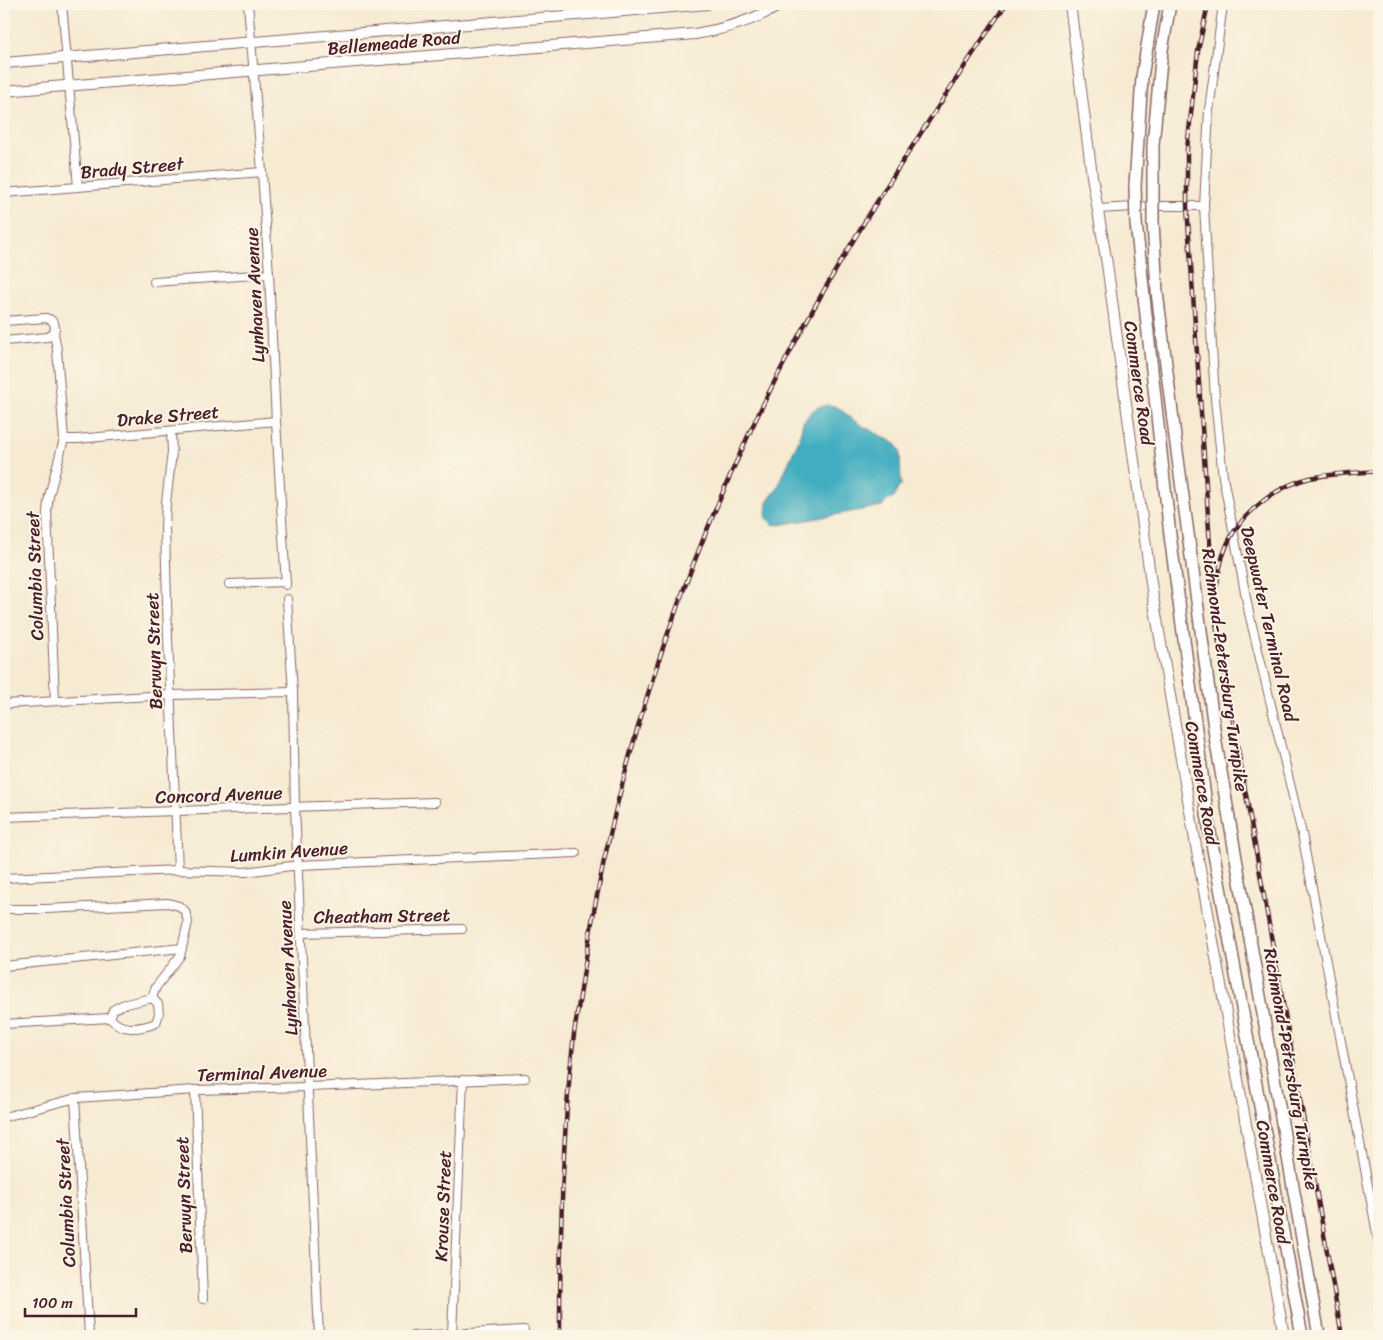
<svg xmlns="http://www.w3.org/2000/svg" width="1383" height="1340" font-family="Sriracha,sans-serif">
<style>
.water{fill:#41adc0;stroke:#466676}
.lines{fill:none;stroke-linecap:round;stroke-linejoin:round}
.minor-casing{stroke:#866665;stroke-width:10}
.major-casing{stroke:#866665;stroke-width:12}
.highway-casing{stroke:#866665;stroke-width:14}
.minor{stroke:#fff;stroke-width:8}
.major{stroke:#fff;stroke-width:10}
.highway{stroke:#fff;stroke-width:11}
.rail-casing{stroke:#4a1f2b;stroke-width:4.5}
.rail{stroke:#fcf5e5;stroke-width:2.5;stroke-dasharray:8;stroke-linecap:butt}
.highway-bridge-casing{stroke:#866665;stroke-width:14;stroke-linecap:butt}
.highway-bridge{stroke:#fff;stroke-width:11}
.labels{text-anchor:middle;stroke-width:4;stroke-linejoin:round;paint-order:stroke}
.street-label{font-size:18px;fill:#4a1f2b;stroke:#fcf5e5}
</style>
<rect width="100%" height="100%" fill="#fcf5e5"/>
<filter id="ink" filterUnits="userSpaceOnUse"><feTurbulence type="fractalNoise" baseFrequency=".02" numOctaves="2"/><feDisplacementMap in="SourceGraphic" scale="10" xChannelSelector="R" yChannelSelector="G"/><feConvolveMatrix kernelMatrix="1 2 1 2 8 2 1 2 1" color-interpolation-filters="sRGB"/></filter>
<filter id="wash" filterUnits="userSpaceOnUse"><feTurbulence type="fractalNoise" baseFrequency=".0096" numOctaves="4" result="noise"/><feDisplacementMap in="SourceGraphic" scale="20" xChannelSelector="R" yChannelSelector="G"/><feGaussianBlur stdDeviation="1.12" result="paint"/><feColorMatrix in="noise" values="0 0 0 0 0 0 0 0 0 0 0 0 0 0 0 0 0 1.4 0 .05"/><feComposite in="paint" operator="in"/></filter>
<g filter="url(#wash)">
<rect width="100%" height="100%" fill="#f6ead2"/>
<polygon class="water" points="827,405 835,406 839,408 856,422 896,444 900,451 901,486 898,488 895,496 885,502 883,506 878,507 780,525 772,524 767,518 766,514 767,502 777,489 799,439 803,422 811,412 818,407"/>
</g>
<g filter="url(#ink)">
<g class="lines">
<g class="minor-casing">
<g id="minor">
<polyline points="62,4 78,187"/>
<polyline points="248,4 262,172 269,274 276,421 286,585"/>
<polyline points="1223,4 1209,110 1204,206 1215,399 1223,477 1249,613 1302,834 1379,1244"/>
<polyline points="4,193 262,172"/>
<polyline points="1097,209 1153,206 1204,206"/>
<polyline points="154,282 269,274"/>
<polyline points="4,321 46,318 51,320 54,323 55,328 54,333 57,350 64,439 49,496 47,511 55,701"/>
<polyline points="4,341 48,337 54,333"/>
<polyline points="171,431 172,452 166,503 165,528 168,638 178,870"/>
<polyline points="64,439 77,439 276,421"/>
<polyline points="229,584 286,582"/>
<polyline points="287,599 293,692 295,808 319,1336"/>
<polyline points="4,704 171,695 293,692"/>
<polyline points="4,817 435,802"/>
<polyline points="4,878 178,870 245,872 299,865 576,853"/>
<polyline points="4,909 47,909 168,903 179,906 185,911 188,922 180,956 156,987 152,998"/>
<polyline points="302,933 462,929"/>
<polyline points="4,966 182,948"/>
<path d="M 152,998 L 158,1004 L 159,1014 L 156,1023 C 141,1029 121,1032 110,1018 L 113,1010 L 122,1005 Z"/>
<polyline points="4,1024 110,1018"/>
<polyline points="195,1090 203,1299"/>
<polyline points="75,1098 89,1336"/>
<polyline points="4,1117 76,1098 195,1090 309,1087 525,1078"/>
<polyline points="452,1334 463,1080"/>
<polyline points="412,1336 524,1330"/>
</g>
</g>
<g class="major-casing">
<g id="major">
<polyline points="1070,4 1092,176 1107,264 1119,353 1153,597 1199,863 1284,1336"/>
<polyline points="4,63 707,4"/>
<path d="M 4,91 L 695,34 C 726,29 755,20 782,4"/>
</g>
</g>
<g class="highway-casing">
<g id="highway">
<polyline points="1153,176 1153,145 1162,50 1170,4"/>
<polyline points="1135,186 1142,77 1154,4"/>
<polyline points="1153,222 1157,292 1176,444 1216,743 1319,1336"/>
<polyline points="1136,223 1170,535 1209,827 1302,1336"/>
</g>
</g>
<use href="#minor" class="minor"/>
<use href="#major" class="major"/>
<use href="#highway" class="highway"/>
<g class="rail-casing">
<g id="rail">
<polyline points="1208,4 1198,51 1187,149 1187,206 1213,589 1217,631 1342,1336"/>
<path d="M 1217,584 C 1219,566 1224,548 1233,533 C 1250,507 1280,485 1310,478 C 1333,473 1356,473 1379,471"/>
<path d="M 560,1336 C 560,1236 562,1135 574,1034 C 577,1013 581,992 584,970 C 612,785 669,606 748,436 C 819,283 913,144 1006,4"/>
</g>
</g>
<use href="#rail" class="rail"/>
<g class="highway-bridge-casing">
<g id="highway-bridge">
<polyline points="1153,176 1153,222"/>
<polyline points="1135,186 1136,223"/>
</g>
</g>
<use href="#highway-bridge" class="highway-bridge"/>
</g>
</g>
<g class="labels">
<g class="street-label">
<text transform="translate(394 43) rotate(-5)" y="6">Bellemeade Road</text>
<text transform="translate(132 168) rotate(-5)" y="6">Brady Street</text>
<text transform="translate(255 295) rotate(-93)" y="6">Lynhaven Avenue</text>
<text transform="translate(1139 383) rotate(82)" y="6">Commerce Road</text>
<text transform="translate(168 416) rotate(-5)" y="6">Drake Street</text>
<text transform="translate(35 576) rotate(-92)" y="6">Columbia Street</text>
<text transform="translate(1269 624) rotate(77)" y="6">Deepwater Terminal Road</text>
<text transform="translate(154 651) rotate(-92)" y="6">Berwyn Street</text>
<text transform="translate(1225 670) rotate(82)" y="6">Richmond-Petersburg Turnpike</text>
<text transform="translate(1202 783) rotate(80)" y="6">Commerce Road</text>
<text transform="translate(219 795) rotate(-2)" y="6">Concord Avenue</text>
<text transform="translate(289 852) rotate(-4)" y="6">Lumkin Avenue</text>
<text transform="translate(382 916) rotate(-1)" y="6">Cheatham Street</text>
<text transform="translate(288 968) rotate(-93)" y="6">Lynhaven Avenue</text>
<text transform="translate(1291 1069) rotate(80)" y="6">Richmond-Petersburg Turnpike</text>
<text transform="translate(262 1073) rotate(-2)" y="6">Terminal Avenue</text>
<text transform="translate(1273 1182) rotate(80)" y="6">Commerce Road</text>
<text transform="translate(184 1195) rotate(-92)" y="6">Berwyn Street</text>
<text transform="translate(66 1203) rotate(-93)" y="6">Columbia Street</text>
<text transform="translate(443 1206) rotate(-88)" y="6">Krouse Street</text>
</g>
</g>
<rect width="1383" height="1340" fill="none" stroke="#fcf5e5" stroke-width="20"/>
<path d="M25 1308v8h111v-8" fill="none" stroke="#4a1f2b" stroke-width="2.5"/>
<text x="32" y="1308" font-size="15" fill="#4a1f2b" stroke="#fcf5e5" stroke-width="4" paint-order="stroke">100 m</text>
</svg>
